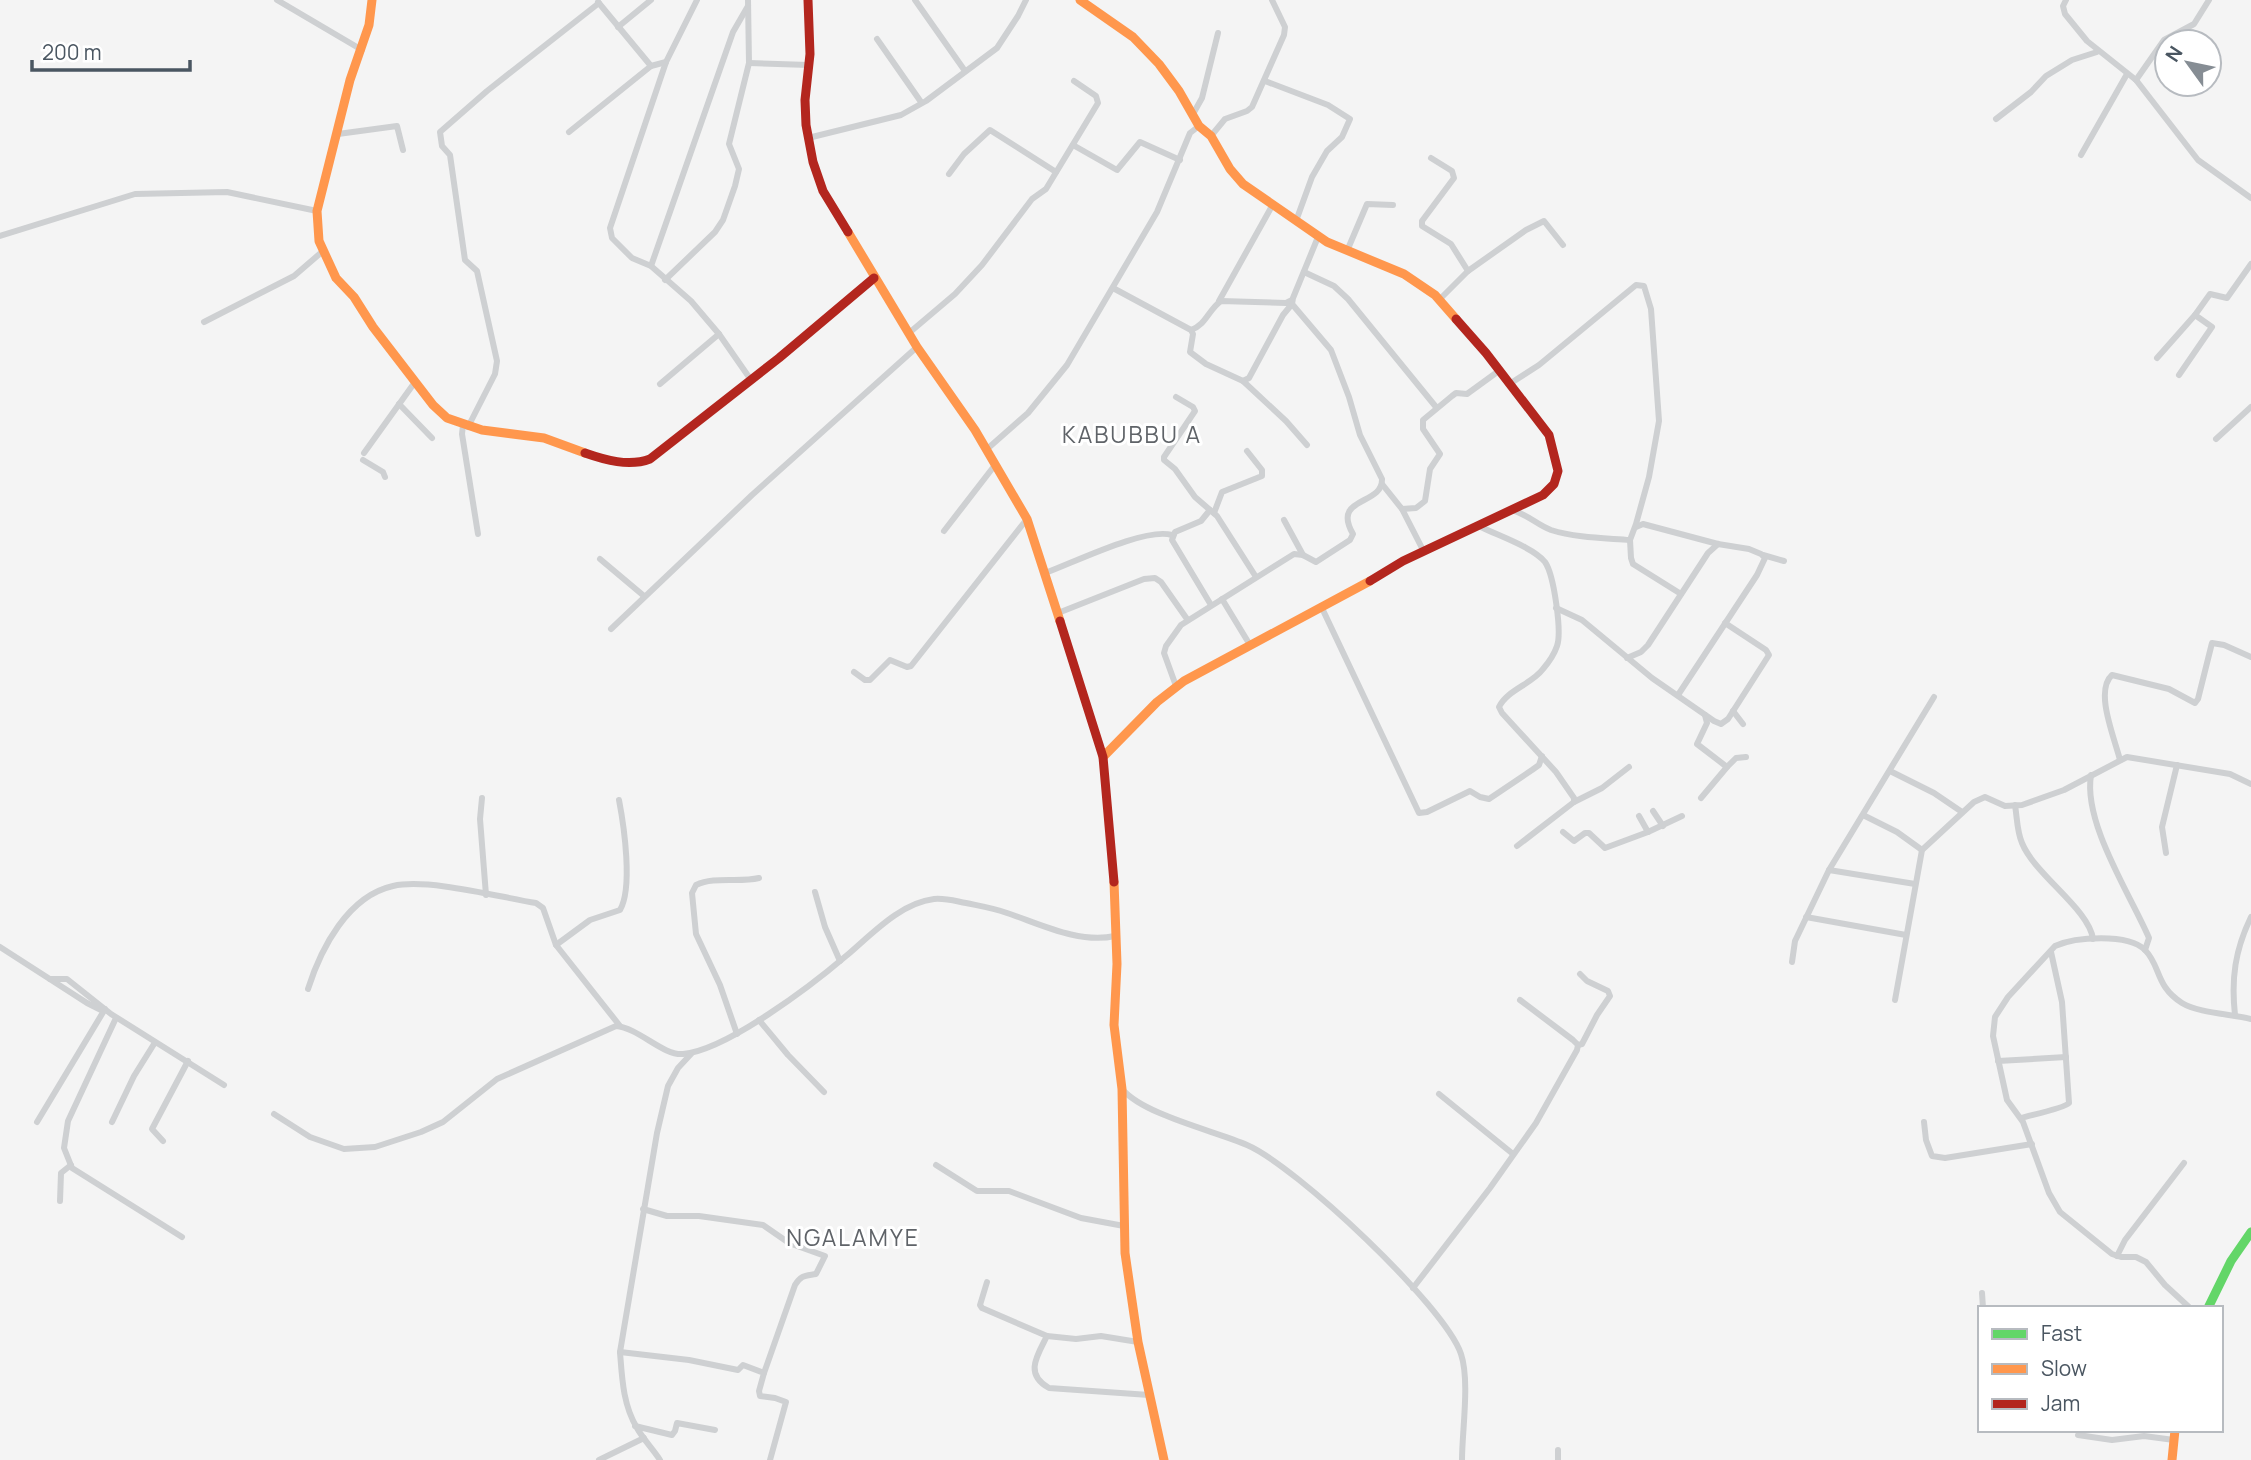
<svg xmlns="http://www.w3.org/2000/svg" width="2251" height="1460" font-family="Manrope,sans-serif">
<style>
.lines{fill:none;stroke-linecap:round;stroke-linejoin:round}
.street{stroke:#ced0d2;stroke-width:6}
.fast{stroke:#63d668;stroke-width:9}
.slow{stroke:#ff974d;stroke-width:9}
.jam{stroke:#b3261e;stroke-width:9}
.labels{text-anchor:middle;stroke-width:6;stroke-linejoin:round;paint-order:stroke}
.quarter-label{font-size:23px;letter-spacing:2px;fill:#5f6368;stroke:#fff}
</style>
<rect width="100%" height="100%" fill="#f4f4f4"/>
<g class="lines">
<g class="street">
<polyline points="277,0 362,50"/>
<polyline points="697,0 666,62 610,228 612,238 632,258 651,266 691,301 719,334"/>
<polyline points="915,0 965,71"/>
<polyline points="2066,0 2063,6 2065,14 2087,41 2136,80 2198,160 2251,198"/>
<polyline points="598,2 651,66"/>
<polyline points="618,27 651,0"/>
<polyline points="877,39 921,102"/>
<polyline points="749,63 809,65"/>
<polyline points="2136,80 2164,40 2194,24 2209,0"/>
<polyline points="1265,81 1328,105 1350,119 1342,137 1327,151 1312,177 1296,221"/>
<polyline points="1193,114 1202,98 1218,33"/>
<polyline points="1996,119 2031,92 2046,76 2072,60 2097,52"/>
<polyline points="569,132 651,66 666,62"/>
<polyline points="338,134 397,126 403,150"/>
<polyline points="1211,136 1225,119 1247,111 1252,107 1284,35 1285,27 1272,0"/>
<polyline points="808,138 901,115 926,101 997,48 1018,16 1026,0"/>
<polyline points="1073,145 1117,170 1140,142 1180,160"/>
<polyline points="2081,155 2127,74"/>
<polyline points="1431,158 1452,171 1454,178 1422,221 1422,226 1451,244 1468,271"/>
<polyline points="949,174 964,154 990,130 1056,172"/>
<polyline points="0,236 135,194 227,192 317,211"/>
<polyline points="1347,251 1367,204 1393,205"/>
<polyline points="651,266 733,32 748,6"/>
<polyline points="1304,272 1334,286 1348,299 1436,407"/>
<polyline points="665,280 715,232 723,220 735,186 739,169 729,144 749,63 748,0"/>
<polyline points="1113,288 1191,330 1193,334 1190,352 1206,364 1243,381 1249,378 1283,315 1292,304"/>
<polyline points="1439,300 1468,271 1526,230 1544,221 1563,245"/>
<polyline points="1219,301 1272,206"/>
<polyline points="204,322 294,276 323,251"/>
<path d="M 1191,330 C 1206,325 1209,309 1221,301 L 1286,303 L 1292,300"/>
<polyline points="909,333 955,294 982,265 1032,199 1046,189 1098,103 1096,96 1074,81"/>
<polyline points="2157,358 2195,315"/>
<polyline points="2179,375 2212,327 2195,315 2210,294 2227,298 2251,264"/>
<polyline points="1243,381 1286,421 1307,445"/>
<polyline points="1511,383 1539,365 1636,285 1644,286 1651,309 1659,421 1649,477 1636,524 1630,540 1631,558 1633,564 1681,594"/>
<polyline points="660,384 719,334 751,380"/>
<polyline points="1176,397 1193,407 1195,411 1164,457 1164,460 1175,469 1195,497 1217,516 1256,577"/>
<polyline points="399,404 432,438"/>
<polyline points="463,425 462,434 478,534"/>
<polyline points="468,427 495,374 497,361 477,271 465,260 450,155 442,146 440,132 487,91 599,3"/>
<polyline points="2216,439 2251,407"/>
<polyline points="986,450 1028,413 1067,365 1157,212 1190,133 1199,126"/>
<polyline points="364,453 415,382"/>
<polyline points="363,460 383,472 385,477"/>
<polyline points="1382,484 1402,509 1416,508 1425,501 1430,469 1440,454 1423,429 1423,420 1452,396 1456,393 1467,394 1500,370"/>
<polyline points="1402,509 1424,552"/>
<polyline points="1210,510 1201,521 1175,532 1172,540 1211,605"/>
<path d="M 1511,510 C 1526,513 1537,525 1551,530 C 1576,538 1605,538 1630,540"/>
<polyline points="1214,513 1222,492 1262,476 1262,470 1247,451"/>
<polyline points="1284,520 1303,555"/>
<path d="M 1479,526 C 1496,535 1533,547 1545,562 C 1554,575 1562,632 1557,646 C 1554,655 1549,662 1543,669 C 1532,684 1507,690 1499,707 L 1502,713 L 1556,772 L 1574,798 L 1574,802 L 1517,846"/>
<polyline points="1636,527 1643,524 1718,544 1749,549 1761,554 1765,558 1757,575 1678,695"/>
<polyline points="944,531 995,465"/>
<polyline points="1763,555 1784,561"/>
<polyline points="600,559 644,596"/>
<path d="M 1045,573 C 1073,563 1145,527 1172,535"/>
<polyline points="1222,599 1250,645"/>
<polyline points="1321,606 1419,813 1427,812 1470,791 1480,797 1489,799 1532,770 1539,765 1542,756"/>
<polyline points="1556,608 1582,620 1652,678 1714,721 1721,724 1728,719 1769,655 1766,650 1725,623"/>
<polyline points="1058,613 1144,579 1155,578 1161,582 1187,619"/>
<polyline points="611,629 752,495 917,347"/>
<polyline points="1627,658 1641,652 1648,645 1708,553 1718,544"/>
<polyline points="854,672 865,680 870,680 890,660 907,667 911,666 1027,519"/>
<path d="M 1176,686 L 1164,653 L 1166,646 L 1181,625 L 1294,554 L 1303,555 L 1316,562 L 1350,540 L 1353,534 C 1331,496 1383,506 1382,479 L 1360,435 L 1349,397 L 1331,350 L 1292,304 L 1293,298 L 1318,237"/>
<polyline points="1733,711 1743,724"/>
<path d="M 2120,760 C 2115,739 2094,691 2112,675 L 2169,689 L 2195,703 L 2198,699 L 2212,643 L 2224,645 L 2251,657"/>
<polyline points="1727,767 1736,758 1746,757"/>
<polyline points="1890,771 1934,793 1962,812"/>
<path d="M 2091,775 C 2083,823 2130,894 2149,938 L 2145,950"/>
<polyline points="482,798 480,819 486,895"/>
<polyline points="1701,798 1727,767 1697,744 1707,723 1705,715"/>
<polyline points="1574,802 1602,788 1629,767"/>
<path d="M 2015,805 C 2017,817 2017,832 2022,843 C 2035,875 2089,909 2093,939"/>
<polyline points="1653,811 1663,826"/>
<polyline points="1863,815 1897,832 1922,850"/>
<polyline points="1563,832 1574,841 1585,833 1589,833 1605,848 1648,832 1639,816"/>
<polyline points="1648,832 1682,816"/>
<polyline points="2166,853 2162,827 2177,765"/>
<polyline points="1829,870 1915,884"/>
<polyline points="815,892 825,927 840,961"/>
<polyline points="1806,917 1906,935"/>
<path d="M 556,945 L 590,920 L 620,910 C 633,888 624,826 619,800"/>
<polyline points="0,947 87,1003 101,1010 105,1009 37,1122"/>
<polyline points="1792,962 1795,941 1829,870 1934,697"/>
<polyline points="50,979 67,979 111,1014 224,1085"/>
<path d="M 308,989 C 321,948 348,896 393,886 C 428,878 499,897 536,903 L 543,908 L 556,945 L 620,1026"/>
<polyline points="1895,1000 1922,850 1974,802 1985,797 2005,806 2022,805 2064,790 2127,757 2230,774 2251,784"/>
<path d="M 2235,1015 C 2231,979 2235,950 2251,917"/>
<polyline points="116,1018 68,1121 64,1148 72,1168 182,1237"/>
<polyline points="759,1020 788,1055 824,1092"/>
<path d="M 737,1034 L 720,985 L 696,934 L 692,893 L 696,885 C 715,876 739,883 759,878"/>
<polyline points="1578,1045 1582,1044 1597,1015 1610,996 1608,991 1587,981 1580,974"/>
<polyline points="1998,1061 2066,1057"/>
<path d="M 1122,1089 C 1144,1115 1215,1131 1247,1145 C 1296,1166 1445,1306 1461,1354 C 1470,1381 1462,1431 1462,1460"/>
<polyline points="1439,1094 1513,1154"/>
<path d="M 274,1114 L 310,1137 L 344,1149 L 375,1147 L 421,1132 L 443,1122 L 497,1079 L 616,1026 C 639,1028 663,1056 683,1054 C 727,1050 812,985 846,956 C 871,935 900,903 934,899 C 946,898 955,901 966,903 C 980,906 993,908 1007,913 C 1040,924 1079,944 1115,936"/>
<path d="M 2021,1118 C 2031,1115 2065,1108 2069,1103 L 2062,1002 L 2051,952"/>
<polyline points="112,1122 134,1076 154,1044"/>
<polyline points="1924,1122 1926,1140 1932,1156 1945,1158 2032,1144"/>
<polyline points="163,1141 152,1129 188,1061"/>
<polyline points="936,1165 977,1191 1009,1191 1081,1218 1124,1226"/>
<polyline points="60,1201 61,1173 71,1165"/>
<path d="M 643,1209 L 667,1216 L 699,1216 L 763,1225 L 789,1243 L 825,1256 L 816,1274 C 805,1276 801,1275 795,1285 L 764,1373"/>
<polyline points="2117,1256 2125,1240 2184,1163"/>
<polyline points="987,1282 980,1305 982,1308 1047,1336"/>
<polyline points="1413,1288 1490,1188 1536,1123 1577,1050 1578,1045 1573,1040 1520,1000"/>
<polyline points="1982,1293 1983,1308"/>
<path d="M 2190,1308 L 2165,1285 L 2146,1262 L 2136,1257 L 2121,1257 L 2112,1254 L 2060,1212 L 2049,1193 L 2023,1122 L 2007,1100 L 1993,1036 L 1995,1017 L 2008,997 L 2055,946 C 2075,937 2128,933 2145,950 C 2161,966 2155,986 2182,1003 C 2198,1013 2232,1014 2251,1019"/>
<path d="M 1138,1342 L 1101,1336 L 1076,1339 L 1047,1336 C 1037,1356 1024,1374 1049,1388 L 1149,1395"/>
<polyline points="620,1352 689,1360 738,1370 743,1365 764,1373 759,1391 760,1396 775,1398 786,1402 770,1460"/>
<polyline points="635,1426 672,1435 675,1431 677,1423 715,1430"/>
<polyline points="2078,1435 2112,1440 2144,1436 2174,1440"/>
<polyline points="1558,1450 1558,1460"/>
<polyline points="599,1460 644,1438"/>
<path d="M 660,1460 C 653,1449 643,1439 637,1428 C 623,1405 622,1378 620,1352 L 657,1133 L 668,1086 L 678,1068 L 691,1054"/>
</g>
<polyline class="fast" points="2208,1308 2231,1261 2251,1232"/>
<g class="slow">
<polyline points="372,0 369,25 350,80 317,211 319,241 336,278 354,297 373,327 433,405 447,418 482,430 544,438 585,453"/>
<polyline points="1080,0 1133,37 1159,64 1179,91 1199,126 1211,136 1230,169 1243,184 1327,242 1404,274 1435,295 1456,319"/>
<polyline points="848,232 917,347 975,430 1027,519 1060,621"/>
<polyline points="1103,757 1157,702 1184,681 1370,581"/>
<polyline points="1114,882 1117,964 1114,1025 1122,1089 1125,1253 1138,1342 1164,1460"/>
<polyline points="2172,1460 2175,1430"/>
</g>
<g class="jam">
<polyline points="808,0 810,54 805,100 806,125 813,162 823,191 848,232"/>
<path d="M 585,453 C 605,460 629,467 650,459 L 779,358 L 874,278"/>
<polyline points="1370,581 1403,561 1543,495 1554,484 1558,471 1549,435 1486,353 1456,319"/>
<polyline points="1060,621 1103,757 1114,882"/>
</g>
</g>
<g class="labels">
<g class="quarter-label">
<text x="1132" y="443">KABUBBU A</text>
<text x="853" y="1246">NGALAMYE</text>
</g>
</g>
<rect x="1978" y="1306" width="245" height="126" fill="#ffffff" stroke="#b7bbc0" stroke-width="2"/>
<rect x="1992" y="1329" width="35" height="10" fill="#63d668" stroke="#b7bbc0" stroke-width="2"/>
<text x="2041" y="1341" font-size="21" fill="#4a5661">Fast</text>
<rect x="1992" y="1364" width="35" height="10" fill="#ff974d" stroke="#b7bbc0" stroke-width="2"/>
<text x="2041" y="1376" font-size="21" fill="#4a5661">Slow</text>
<rect x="1992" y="1399" width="35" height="10" fill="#b3261e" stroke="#b7bbc0" stroke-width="2"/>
<text x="2041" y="1411" font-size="21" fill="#4a5661">Jam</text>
<g transform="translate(2188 63) rotate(303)"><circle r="33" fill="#ffffff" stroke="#b7bbc0" stroke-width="2"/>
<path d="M0-5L12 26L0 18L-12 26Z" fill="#868d94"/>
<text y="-10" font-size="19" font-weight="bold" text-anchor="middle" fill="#4a5661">N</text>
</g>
<path d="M32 60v10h158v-10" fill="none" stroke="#4a5661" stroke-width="3.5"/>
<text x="42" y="60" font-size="21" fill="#4a5661" stroke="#ffffff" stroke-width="5" paint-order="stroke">200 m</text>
</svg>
